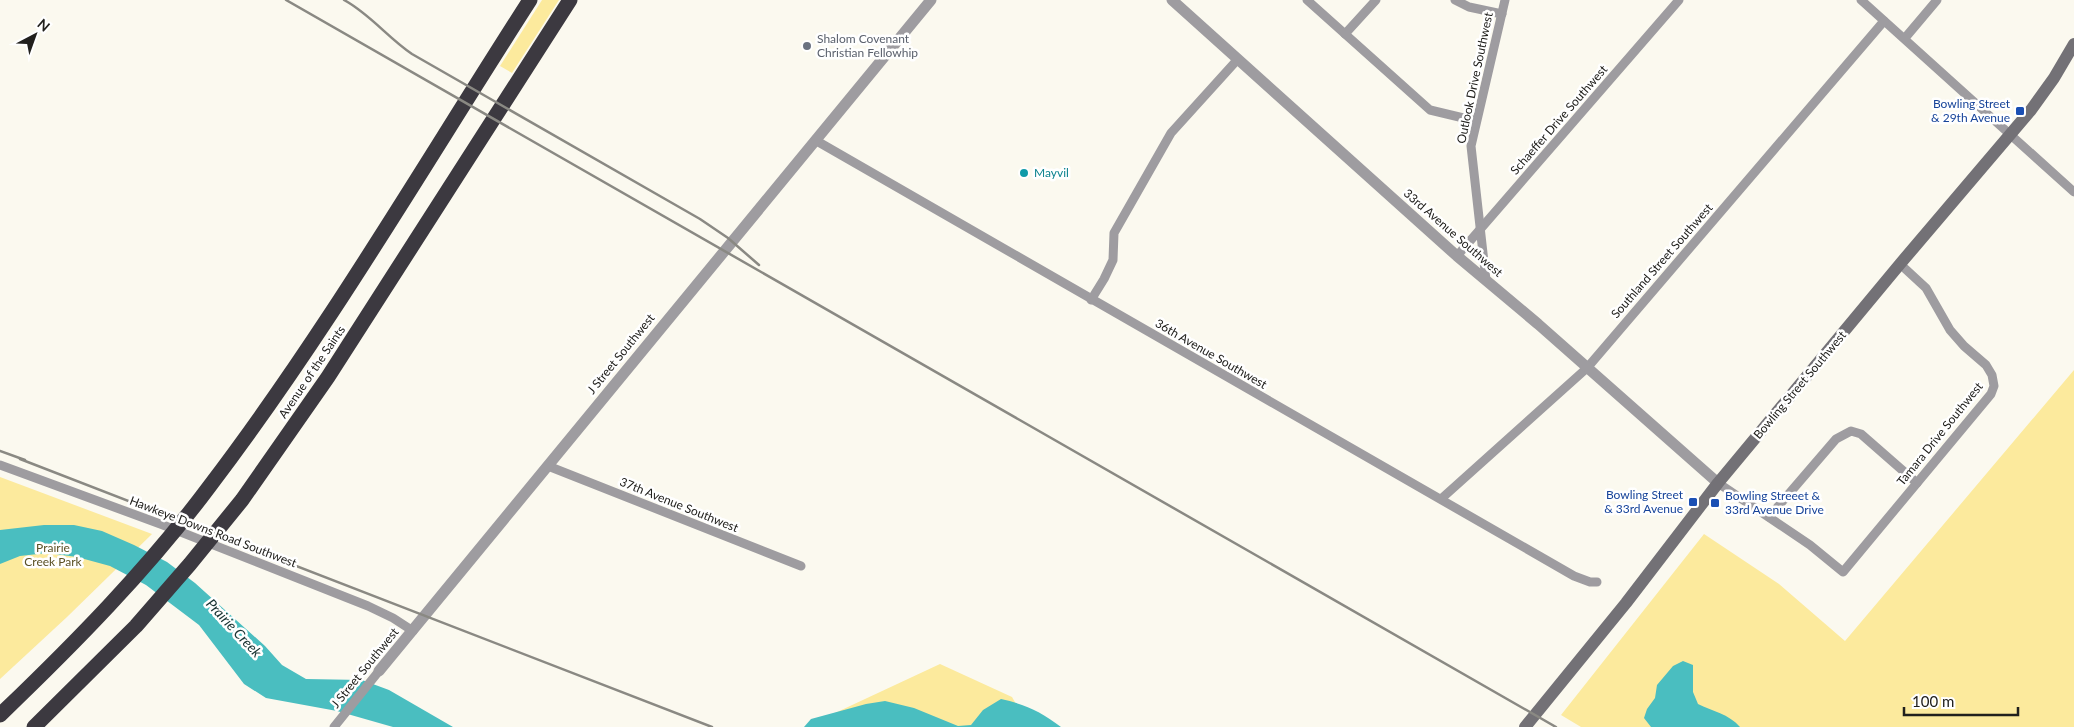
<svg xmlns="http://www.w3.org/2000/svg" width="2074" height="727" font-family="Lato,sans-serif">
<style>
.green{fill:#fcea9d}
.water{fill:#4abec0}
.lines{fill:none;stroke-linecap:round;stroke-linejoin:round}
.minor{stroke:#9e9ca0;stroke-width:9}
.tertiary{stroke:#9e9ca0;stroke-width:11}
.secondary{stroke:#737176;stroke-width:12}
.motorway{stroke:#3c3940;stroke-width:15}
.rail{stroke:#8a8983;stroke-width:2.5}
.worship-dot{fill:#6b7280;stroke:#fff;stroke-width:2}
.transit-dot{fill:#1a4fb4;stroke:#fff;stroke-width:2}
.culture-dot{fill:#0f9aa8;stroke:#fff;stroke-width:2}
.labels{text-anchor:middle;stroke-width:5;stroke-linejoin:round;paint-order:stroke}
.worship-label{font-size:12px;fill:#5b616d;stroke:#fff;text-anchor:start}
.street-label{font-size:12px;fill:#21201d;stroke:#fff}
.transit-label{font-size:12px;fill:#164399;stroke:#fff;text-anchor:end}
.culture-label{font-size:12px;fill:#0d838f;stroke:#fff;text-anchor:start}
.park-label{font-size:12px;fill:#5b5125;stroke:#fff}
.water-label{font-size:14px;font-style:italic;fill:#193333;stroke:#fff}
</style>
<rect width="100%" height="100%" fill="#fbf9ef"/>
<g class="green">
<polygon points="542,0 559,0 512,73 500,66"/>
<polygon points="2074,370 2074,727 1581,727 1561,715 1704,534 1779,584 1845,641"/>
<polygon points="0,477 152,534 67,617 0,679"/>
<polygon points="940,664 1012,697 1029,727 805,727"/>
</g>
<g class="water">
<polygon points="44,525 74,525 102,531 134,545 167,562 195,583 265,646 282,665 306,679 362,680 389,690 453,727 393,727 337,711 266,698 244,684 199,625 146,585 110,566 77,557 47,553 20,556 0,564 0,530"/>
<path d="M 1683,661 L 1693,665 L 1693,692 L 1698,704 C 1712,711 1729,714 1740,727 L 1651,727 L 1644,718 L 1647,709 L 1655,698 L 1657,685 L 1673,666 Z"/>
<path d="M 1001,699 C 1024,704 1042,712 1061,727 L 804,727 L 811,719 L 866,704 L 885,701 L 914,708 L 958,726 L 971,725 L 983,710 Z"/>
</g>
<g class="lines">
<g class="minor">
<polyline points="1307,0 1430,110 1476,121"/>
<polyline points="1455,0 1469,7 1502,14"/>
<polyline points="1861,0 2074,192"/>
<polyline points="1345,34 1376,0"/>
<polyline points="1905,38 1937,0"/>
<polyline points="815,140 1574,576 1590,582 1597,582"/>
<polyline points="1457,256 1679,0"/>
<polyline points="1486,280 1471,146 1505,0"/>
<polyline points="1091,300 1104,279 1113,260 1114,233 1171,133 1238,59"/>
<polyline points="0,465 163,525 368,606 393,618 413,631"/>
<polyline points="548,466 801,566"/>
<polyline points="1718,483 1810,545 1843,572 1991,394 1994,386 1992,375 1986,365 1964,346 1950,330 1926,288 1900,264"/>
<polyline points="1441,499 1587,368 1884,21"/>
<polyline points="1769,517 1836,439 1851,431 1861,434 1917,483"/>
<polyline points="334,727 379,671"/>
</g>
<g class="tertiary">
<polyline points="1172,0 1457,256 1538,324 1718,483"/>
<polyline points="379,671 931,0"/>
</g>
<polyline class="secondary" points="1525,727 1626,603 1718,483 1900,264 2031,110 2054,78 2074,44"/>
<g class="motorway">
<path d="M 0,715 C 74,644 147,570 209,487 C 327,332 425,163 530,0"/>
<polyline points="34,727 136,626 190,564 242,500 328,377 570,0"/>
</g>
<g class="rail">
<polyline points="286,0 1556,727"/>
<path d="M 344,0 C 370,14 388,38 412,54 L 700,219 L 728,238 L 759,265"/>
<polyline points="0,451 25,460"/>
<polyline points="20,459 712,727"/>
</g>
</g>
<circle class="worship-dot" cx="807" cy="46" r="5"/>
<g class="transit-dot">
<rect x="2015" y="106" width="10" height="10" rx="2.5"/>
<rect x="1688" y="497" width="10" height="10" rx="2.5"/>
<rect x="1710" y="498" width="10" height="10" rx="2.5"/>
</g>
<circle class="culture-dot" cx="1024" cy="173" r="5"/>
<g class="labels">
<g class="worship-label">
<text x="817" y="43">Shalom Covenant<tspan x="817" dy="14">Christian Fellowhip</tspan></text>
</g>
<g class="street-label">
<text transform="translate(1475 78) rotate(-78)" y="4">Outlook Drive Southwest</text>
<text transform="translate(1559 120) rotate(-49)" y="4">Schaeffer Drive Southwest</text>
<text transform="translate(1453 233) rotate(41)" y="4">33rd Avenue Southwest</text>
<text transform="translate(1662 261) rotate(-49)" y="4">Southland Street Southwest</text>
<text transform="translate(621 354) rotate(-51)" y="4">J Street Southwest</text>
<text transform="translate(1211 354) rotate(30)" y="4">36th Avenue Southwest</text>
<text transform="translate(312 372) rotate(-56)" y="4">Avenue of the Saints</text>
<text transform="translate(1800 385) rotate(-50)" y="4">Bowling Street Southwest</text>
<text transform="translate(1940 434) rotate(-51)" y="4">Tamara Drive Southwest</text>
<text transform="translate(679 505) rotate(22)" y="4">37th Avenue Southwest</text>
<text transform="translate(213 532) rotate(21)" y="4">Hawkeye Downs Road Southwest</text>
<text transform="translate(365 668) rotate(-51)" y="4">J Street Southwest</text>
</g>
<g class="transit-label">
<text x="2010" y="108">Bowling Street<tspan x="2010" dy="14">&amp; 29th Avenue</tspan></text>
<text x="1683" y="499">Bowling Street<tspan x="1683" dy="14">&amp; 33rd Avenue</tspan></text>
<text x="1725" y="500" text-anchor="start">Bowling Streeet &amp;<tspan x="1725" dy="14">33rd Avenue Drive</tspan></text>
</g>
<g class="culture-label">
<text x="1034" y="177">Mayvil</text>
</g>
<g class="park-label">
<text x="53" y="552">Prairie<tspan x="53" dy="14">Creek Park</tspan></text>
</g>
<g class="water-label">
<text transform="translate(234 628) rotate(47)" y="5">Prairie Creek</text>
</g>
</g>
<g transform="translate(35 35) rotate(41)" stroke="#ffffff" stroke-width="4" paint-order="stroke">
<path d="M0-4L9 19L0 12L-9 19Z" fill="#21201d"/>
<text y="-8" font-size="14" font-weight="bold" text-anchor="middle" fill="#21201d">N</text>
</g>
<path d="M1904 707v8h114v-8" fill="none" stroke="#21201d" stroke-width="2.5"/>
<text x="1912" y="707" font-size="15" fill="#21201d" stroke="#ffffff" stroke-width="4" paint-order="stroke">100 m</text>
</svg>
